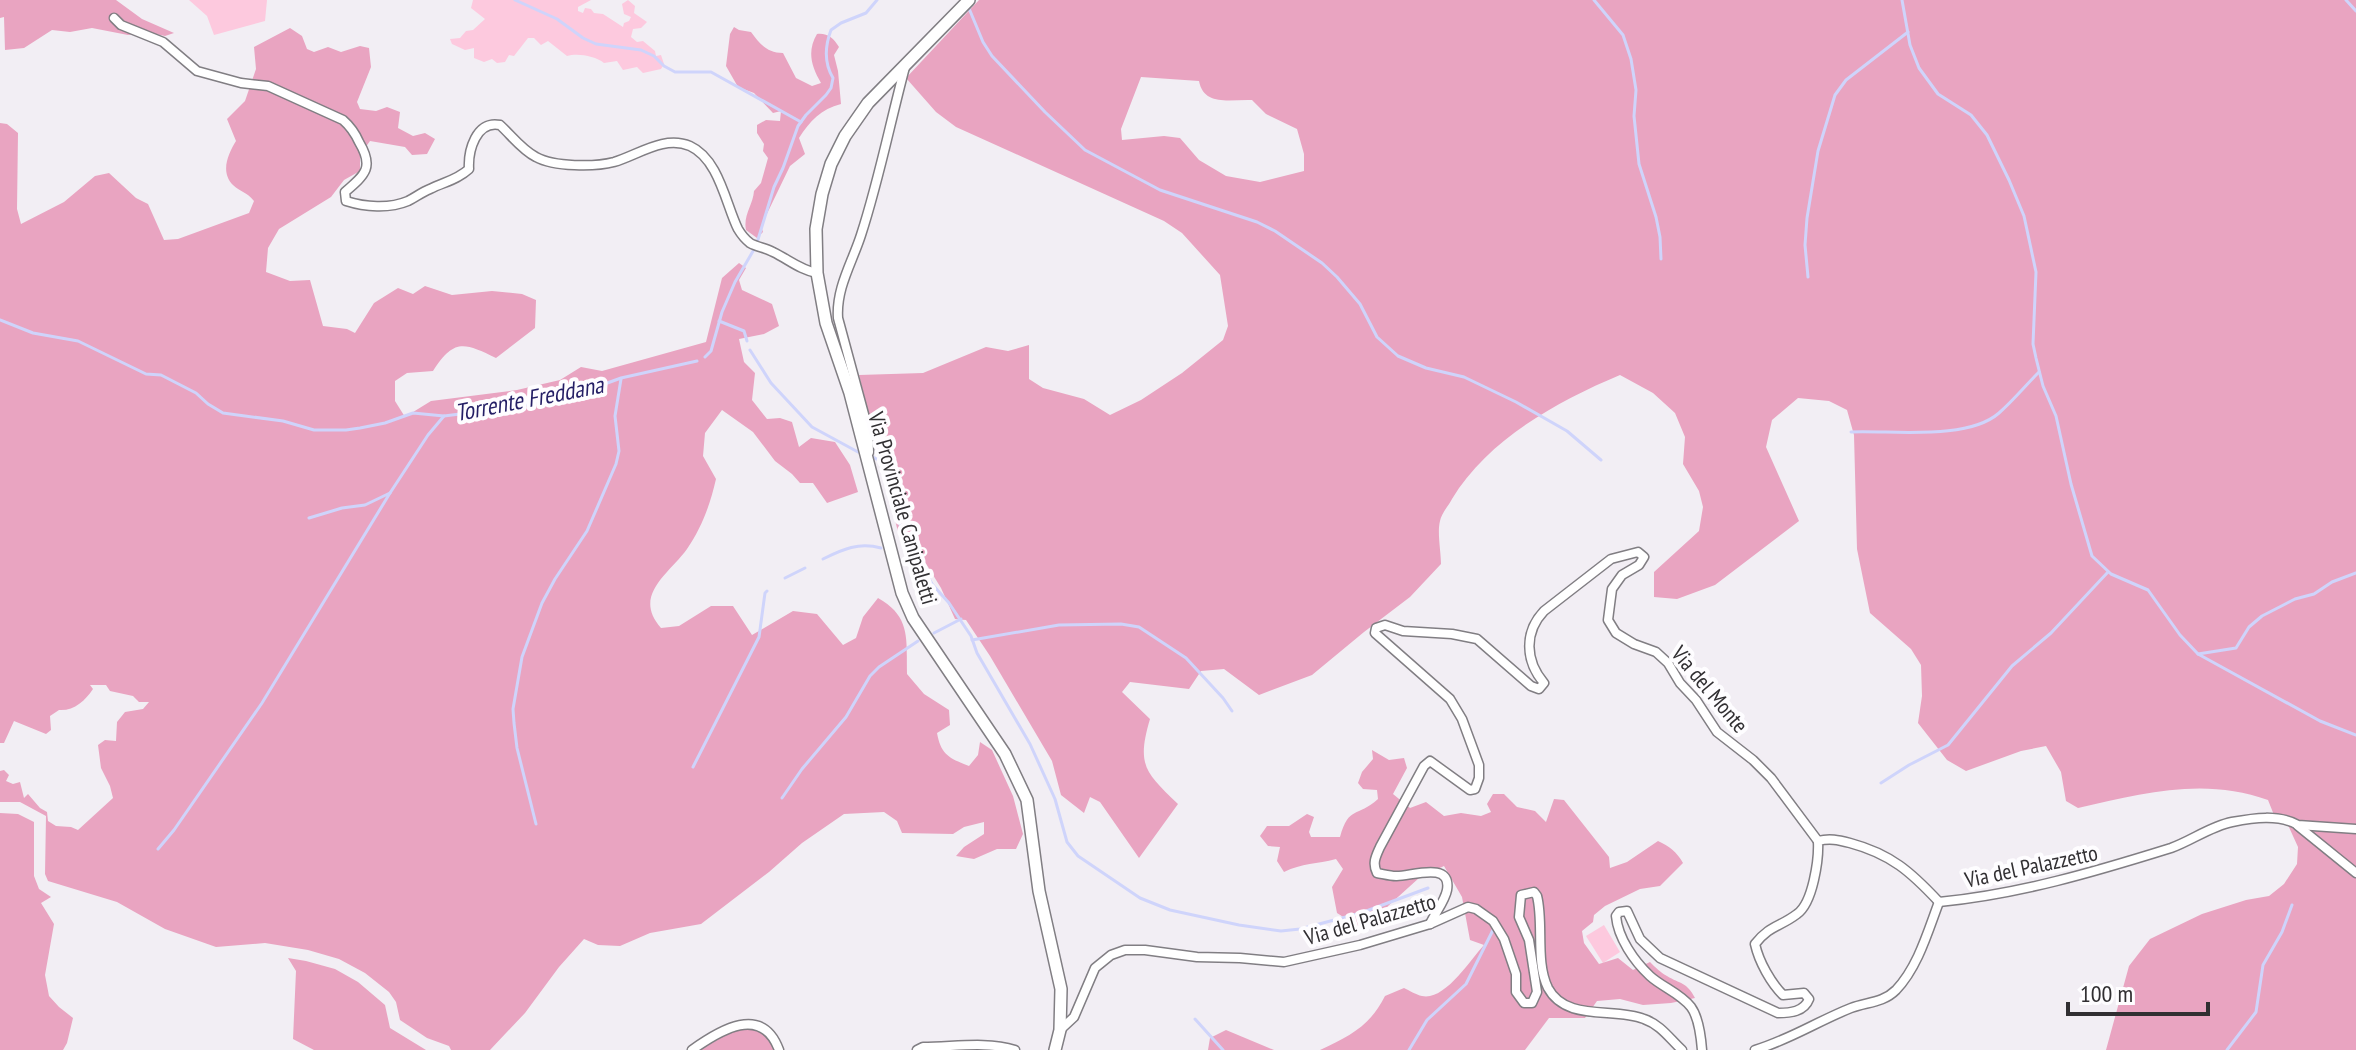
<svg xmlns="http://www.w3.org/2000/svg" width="2356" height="1050" font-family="'PT Sans Narrow',sans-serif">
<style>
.green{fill:#fdc9de}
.forest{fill:#e9a4c1;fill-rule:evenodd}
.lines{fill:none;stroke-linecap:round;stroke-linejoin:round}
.stream{stroke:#cfd4fb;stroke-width:3}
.minor-casing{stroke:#817e83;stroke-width:11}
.secondary-casing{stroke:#817e83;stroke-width:14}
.minor{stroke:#fff;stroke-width:8}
.secondary{stroke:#fff;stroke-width:11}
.labels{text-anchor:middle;stroke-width:8;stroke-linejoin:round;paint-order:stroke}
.street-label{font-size:22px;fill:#312f32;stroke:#fefdff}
.water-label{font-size:24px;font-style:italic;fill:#241e65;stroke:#fefdff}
</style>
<rect width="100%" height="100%" fill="#f2eef4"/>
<g class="green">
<polygon points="189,0 267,0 265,21 214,35 207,16"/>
<path d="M 473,0 L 591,0 L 578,7 L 578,11 L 583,13 L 585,8 L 591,9 L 594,13 L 603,14 L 623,27 L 624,23 L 629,21 L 631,17 L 624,14 L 622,4 L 628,0 L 635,6 L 634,13 L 647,22 L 641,28 L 633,29 L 631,37 L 637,42 L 643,41 L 655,51 L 656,56 L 661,55 L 664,64 L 661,69 L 643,73 L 637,67 L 623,70 L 617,61 L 604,63 C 595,56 578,53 567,56 L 548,41 L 541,45 L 534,38 L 528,38 L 514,56 L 509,55 L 505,62 L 497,63 L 492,59 L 484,62 L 474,58 L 474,48 L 465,50 L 452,44 L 450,39 L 460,38 L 466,31 L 473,30 L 485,19 L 471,8 Z"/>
<polygon points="1604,925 1620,952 1603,963 1586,936"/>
</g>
<g class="forest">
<polygon points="0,0 116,0 142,19 174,33 165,36 146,32 128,35 92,28 70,32 52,30 24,48 5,50 4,17 0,18"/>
<path d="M 979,0 L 2356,0 L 2356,825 L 2299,822 L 2291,817 L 2274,815 L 2268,800 C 2205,777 2142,793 2078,808 L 2066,801 L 2061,772 L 2046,746 L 2021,751 L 1966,771 L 1947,760 L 1918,723 L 1922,696 L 1921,665 L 1911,649 L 1870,613 L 1857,549 L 1854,435 L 1847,410 L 1829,401 L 1798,398 L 1772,420 L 1766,447 L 1799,521 L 1715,585 L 1677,599 L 1654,597 L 1654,572 L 1699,531 L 1703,507 L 1699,491 L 1683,464 L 1685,437 L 1675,413 L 1653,393 L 1620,375 C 1558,401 1488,439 1452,499 C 1449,505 1441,514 1440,521 C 1437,533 1441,551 1441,564 L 1410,597 L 1364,632 L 1312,675 L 1259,695 L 1224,669 L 1201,671 L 1189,689 L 1130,682 L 1122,692 L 1150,719 C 1136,766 1146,773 1178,804 L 1139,858 L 1100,802 L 1090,797 L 1084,813 L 1061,795 L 1052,761 L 990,656 L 966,620 L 955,619 L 941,588 L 917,549 L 899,536 L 859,375 L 923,373 L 986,347 L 1008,351 L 1029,345 L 1029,379 L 1043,388 L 1084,399 L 1110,415 L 1141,400 L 1182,373 L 1223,340 L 1228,326 L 1220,275 L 1182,233 L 1164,221 L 956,127 L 936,112 L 906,78 ZM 1141,77 L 1199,81 C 1204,107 1231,99 1252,100 L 1266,114 L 1297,129 L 1304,154 L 1304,171 L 1260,182 L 1226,176 L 1199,160 L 1180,138 L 1164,136 L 1122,140 L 1121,129 Z"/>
<path d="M 734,27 L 739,30 L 751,32 C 760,44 767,53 783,53 L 796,78 L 812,86 L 821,83 C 811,66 807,51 817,34 C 828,33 833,38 839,47 L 834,55 L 838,71 L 841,104 C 821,109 810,121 799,138 L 805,154 L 790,166 L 761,226 L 763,232 L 757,238 L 746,230 C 743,215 753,205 754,191 L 761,183 L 768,158 L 763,151 L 764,144 L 757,133 L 757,125 L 766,120 L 780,121 L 781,111 L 773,113 L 754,93 L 738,87 L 726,66 L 730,34 Z"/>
<path d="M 290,28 L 302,36 L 307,49 L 314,52 L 328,47 L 341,52 L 360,46 L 369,48 L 371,67 L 357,102 L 360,109 L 376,111 L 387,107 L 400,112 L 398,128 L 413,136 L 425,133 L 435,139 L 427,154 L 412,155 L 405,147 L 370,141 L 360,155 L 360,171 L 344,180 L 331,197 L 279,229 L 268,248 L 266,272 L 290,281 L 310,280 L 323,326 L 347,329 L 355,333 L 374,303 L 398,288 L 413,294 L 425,286 L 452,295 L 492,291 L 522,294 L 536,300 L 535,328 L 496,358 C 463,342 454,339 433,371 L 407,373 L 395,381 L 395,401 L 405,417 L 431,401 L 517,390 L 560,380 L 581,367 L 602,371 L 706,342 L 722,278 L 739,263 L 746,268 L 739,280 L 742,290 L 772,304 L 779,326 L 764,334 L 739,339 L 744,362 L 755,373 L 752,400 L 767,419 L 780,418 L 792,422 L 799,447 L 811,438 L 835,442 L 850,465 L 858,492 L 827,503 L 813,483 L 800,483 L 792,474 L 775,461 L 753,432 L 722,410 L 705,433 L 703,456 L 716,479 C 710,505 702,527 687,549 C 669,574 632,595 661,628 L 679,626 L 711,606 L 733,606 L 752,635 L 793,611 L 817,614 L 843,645 L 856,638 L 863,617 L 878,598 C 912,617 906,641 907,674 L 924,694 L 949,710 L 950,725 L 937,733 C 941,755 949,758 969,766 L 978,755 L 980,742 L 992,750 L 1013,796 L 1023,834 L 1016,849 L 997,849 L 974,859 L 956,856 L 964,847 L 984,834 L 984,822 L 964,827 L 953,834 L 902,833 L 897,821 L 884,812 L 844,814 L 802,843 L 769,872 L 701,924 L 650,933 L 620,946 L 598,945 L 584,939 L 559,967 L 525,1013 L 490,1050 L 451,1050 L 449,1046 L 427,1038 L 400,1020 L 396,1002 L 389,992 L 365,973 L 339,959 L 308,950 L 265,943 L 216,947 L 165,929 L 117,902 L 48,881 L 45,874 L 46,816 L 20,802 L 0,802 L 0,771 L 4,770 L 9,775 L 6,781 L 13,784 L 20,782 L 24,798 L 28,794 L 40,808 L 47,812 L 48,821 L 56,826 L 71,827 L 78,830 L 113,798 L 110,786 L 101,768 L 98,745 L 105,740 L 116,741 L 117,722 L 125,712 L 143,709 L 149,702 L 139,702 L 133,696 L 110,691 L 106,685 L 90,685 L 93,689 C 85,701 74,711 59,710 L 50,716 L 51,730 L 46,734 L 14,721 L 4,743 L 0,743 L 0,123 L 7,124 L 18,133 L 17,209 L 21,224 L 64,202 L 95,176 L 109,173 L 136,198 L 148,204 L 164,240 L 178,239 L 249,213 L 254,201 C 246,191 240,192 233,185 C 220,172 228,154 236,141 L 227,119 L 245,101 L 256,69 L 254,47 Z"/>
<path d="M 1372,750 L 1389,760 L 1404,758 L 1407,768 L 1393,794 L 1410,808 L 1426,802 L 1444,816 L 1461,813 L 1481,816 L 1491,812 L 1487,804 L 1493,794 L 1504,794 L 1517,807 L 1535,811 L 1546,822 L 1554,799 L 1564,800 L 1609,857 L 1610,868 L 1627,862 L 1658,841 C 1669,846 1677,852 1683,863 L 1660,886 L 1640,889 L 1605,906 L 1594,915 L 1593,922 L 1582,931 L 1584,943 L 1599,964 L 1618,958 L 1633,970 L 1650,962 C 1655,967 1661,973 1667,976 C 1680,984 1687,982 1695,998 L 1671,1003 L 1643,1005 L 1620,999 L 1597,1001 L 1585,1018 L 1549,1018 L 1525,1050 L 1320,1050 C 1350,1036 1370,1026 1385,996 L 1404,988 C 1409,990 1416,995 1422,996 C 1445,1001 1470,960 1484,945 L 1470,940 L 1462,897 L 1444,866 L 1419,878 L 1388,906 L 1373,926 L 1361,931 L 1348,929 L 1348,920 L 1337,913 L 1332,887 L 1343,869 L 1336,859 C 1317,864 1302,863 1284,872 L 1277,861 L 1280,847 L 1268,846 L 1260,836 L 1267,826 L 1289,826 L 1307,814 L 1314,817 L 1309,832 L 1311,837 L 1340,837 C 1349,805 1357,818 1378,799 L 1377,790 L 1363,789 L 1358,783 L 1362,772 L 1373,759 Z"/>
<polygon points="0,813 18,814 34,822 34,876 39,889 51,897 41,903 54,924 45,975 49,996 59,1007 73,1018 67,1043 63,1050 0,1050"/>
<polygon points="2288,825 2296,830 2356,833 2356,1050 2106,1050 2129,966 2150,939 2202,914 2246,900 2269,896 2284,884 2297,864 2298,847"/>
<polygon points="288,958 306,961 335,969 358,982 385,1005 390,1028 426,1050 314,1050 293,1039 296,971"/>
<path d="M 741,1029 C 758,1028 768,1034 774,1050 L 700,1050 L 729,1033 Z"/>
<polygon points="1226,1030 1274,1050 1208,1050 1210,1038"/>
</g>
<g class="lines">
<g class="stream">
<polyline points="515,0 557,19 583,38 596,44 641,50 654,56 664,66 675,72 711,72 801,122"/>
<polyline points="1594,0 1623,35 1631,59 1636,90 1634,116 1639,164 1656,217 1660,237 1661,259"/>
<polyline points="1902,0 1910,45 1919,68 1938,94 1971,115 1987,135 2009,180 2024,216 2036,272 2033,344 2036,358 2043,386 2056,416 2071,484 2092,556 2111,574 2148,590 2180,635 2198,654 2320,721 2356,735"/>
<polyline points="2346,0 2356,11"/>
<polyline points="968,6 983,42 992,56 1045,112 1085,150 1160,190 1257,222 1275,231 1322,263 1337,277 1360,304 1377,337 1398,356 1426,368 1464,377 1516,402 1567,431 1601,460"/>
<polyline points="1808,277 1805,245 1807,218 1818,151 1835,95 1846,80 1908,32"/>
<polyline points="0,320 33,333 78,341 146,374 161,375 196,393 208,404 223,413 283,421 314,430 346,430 360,428 385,423 413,413 444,416 516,407 591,389 621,378 697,361"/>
<polyline points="719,321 744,331 747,341"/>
<polyline points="750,350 771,383 812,427 858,452"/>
<path d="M 705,357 L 711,351 L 722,312 L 735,282 L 756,246 L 774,187 L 783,168 L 798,126 L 806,115 L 826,95 L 831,88 L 833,78 C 824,63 825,46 831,30 L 841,23 L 866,13 L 877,0"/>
<path d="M 1851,432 C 1891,430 1967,441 1999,413 C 2013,401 2026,385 2039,372"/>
<polyline points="871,456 882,462 890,472 901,529 932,584 949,603 971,636 977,653 1030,744 1055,799 1067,842 1078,856 1140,898 1170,910 1239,925 1281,931 1300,929 1361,913 1428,888"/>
<polyline points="309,518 342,508 365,505 390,493"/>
<path d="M 823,559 C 843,549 859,542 881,548"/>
<polyline points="785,578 805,568"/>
<polyline points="934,633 961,619"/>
<polyline points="972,640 1059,625 1121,624 1139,627 1186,658 1223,698 1232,711"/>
<polyline points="2198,654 2236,648 2249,627 2262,616 2295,599 2314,594 2332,582 2356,573"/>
<polyline points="693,767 759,637 765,593 767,591"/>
<polyline points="1881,783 1909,765 1948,745 2012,666 2051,633 2108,572"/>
<polyline points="782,798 802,769 846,717 870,676 879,667 918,641"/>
<polyline points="536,824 517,748 514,723 513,709 522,657 542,603 555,579 587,531 616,464 619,451 615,416 621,379"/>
<polyline points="158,849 174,830 262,703 390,493 428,435 444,416"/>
<polyline points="1195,1019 1223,1050"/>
<polyline points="1409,1050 1427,1020 1466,984 1493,930"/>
<polyline points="2227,1050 2256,1012 2263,965 2282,932 2292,905"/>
</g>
<g class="minor-casing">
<g id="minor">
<path d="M 114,18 L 121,25 L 163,42 L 197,71 L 241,83 L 268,86 L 343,120 C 351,127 355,133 359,142 C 374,167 366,174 345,192 L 346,201 C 365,207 389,209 408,201 C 416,197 422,192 430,189 C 444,182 457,180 469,169 C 468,151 476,120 500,125 C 511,135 522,150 536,157 C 554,167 595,167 614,162 C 638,155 664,135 690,146 C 719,159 726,205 738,229 C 741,234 746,240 750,243 C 757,247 766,248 773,252 C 788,259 800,270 817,273"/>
<path d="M 869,452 L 868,429 L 838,318 C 836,288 852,263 861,235 C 879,180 890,123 905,67"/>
<polyline points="2298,826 2356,873"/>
<path d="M 1430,924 C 1435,913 1445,901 1447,890 C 1452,860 1409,877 1396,876 C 1390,876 1383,874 1377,873 C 1372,863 1376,856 1380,847 L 1424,766 L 1430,761 L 1470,790 L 1475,789 L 1479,778 L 1479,765 L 1462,719 L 1450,699 L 1375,633 L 1376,628 L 1385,625 L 1403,631 L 1452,634 L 1477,639 L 1531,686 L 1539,689 L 1544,683 C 1525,661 1524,632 1544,611 L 1611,559 L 1638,552 L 1644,557 L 1639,565 L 1622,575 L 1612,589 L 1608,620 L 1616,633 L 1634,644 L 1656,652 L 1668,663 L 1680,683 L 1696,700 L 1717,732 L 1753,760 L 1771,778 L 1818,841"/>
<path d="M 1060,1030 L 1074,1017 L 1095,968 L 1111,955 L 1125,950 L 1145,950 L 1197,957 L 1240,958 L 1284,962 L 1360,945 L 1430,924 L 1468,907 L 1476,909 L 1493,921 L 1504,939 L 1516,974 L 1516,992 L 1524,1003 L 1532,1003 L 1537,992 L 1529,940 L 1519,917 L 1521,895 L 1534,892 L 1537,896 C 1544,923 1535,962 1548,988 C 1566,1022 1614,1007 1644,1019 C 1661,1025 1669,1038 1682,1050"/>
<path d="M 692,1050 C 720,1030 762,1004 779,1050"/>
<path d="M 917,1050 L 923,1047 C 954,1047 986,1041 1015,1050"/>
<path d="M 1702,1050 C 1701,1037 1699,1018 1691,1007 C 1680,993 1662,987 1650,976 C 1634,961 1618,938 1616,916 L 1619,912 L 1627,911 L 1640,939 L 1660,958 L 1778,1013 C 1790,1013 1804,1012 1809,999 L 1804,993 L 1783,995 C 1771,983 1759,962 1755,944 C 1770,925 1780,927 1797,914 C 1813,903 1819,859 1818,841 C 1830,838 1838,840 1850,843 C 1891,854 1911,872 1939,902 C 2020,894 2094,872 2171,848 C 2191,841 2211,826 2232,822 C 2253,818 2279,814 2298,825 L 2356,829"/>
<path d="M 1755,1050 C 1789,1040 1818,1021 1851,1008 C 1867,1002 1883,1003 1896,990 C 1918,967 1928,931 1939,902"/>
</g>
</g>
<g class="secondary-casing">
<polyline id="secondary" points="969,0 868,103 845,136 831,164 822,194 816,229 817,273 826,323 850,393 902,593 913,618 1005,754 1027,800 1039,891 1061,989 1060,1030 1055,1050"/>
</g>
<use href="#minor" class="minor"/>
<use href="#secondary" class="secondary"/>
</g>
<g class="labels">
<g class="street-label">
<text transform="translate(903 508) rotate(74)" y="8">Via Provinciale Canipaletti</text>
<text transform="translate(1710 689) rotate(50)" y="8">Via del Monte</text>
<text transform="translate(2031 866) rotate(-12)" y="8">Via del Palazzetto</text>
<text transform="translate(1370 919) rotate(-16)" y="8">Via del Palazzetto</text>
</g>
<g class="water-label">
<text transform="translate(529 399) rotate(-11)" y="8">Torrente Freddana</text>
</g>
</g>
<path d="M2068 1002v12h140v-12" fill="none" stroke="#312f32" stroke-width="4"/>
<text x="2080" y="1002" font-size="24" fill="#312f32" stroke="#fefdff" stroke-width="6" paint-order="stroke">100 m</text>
</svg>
